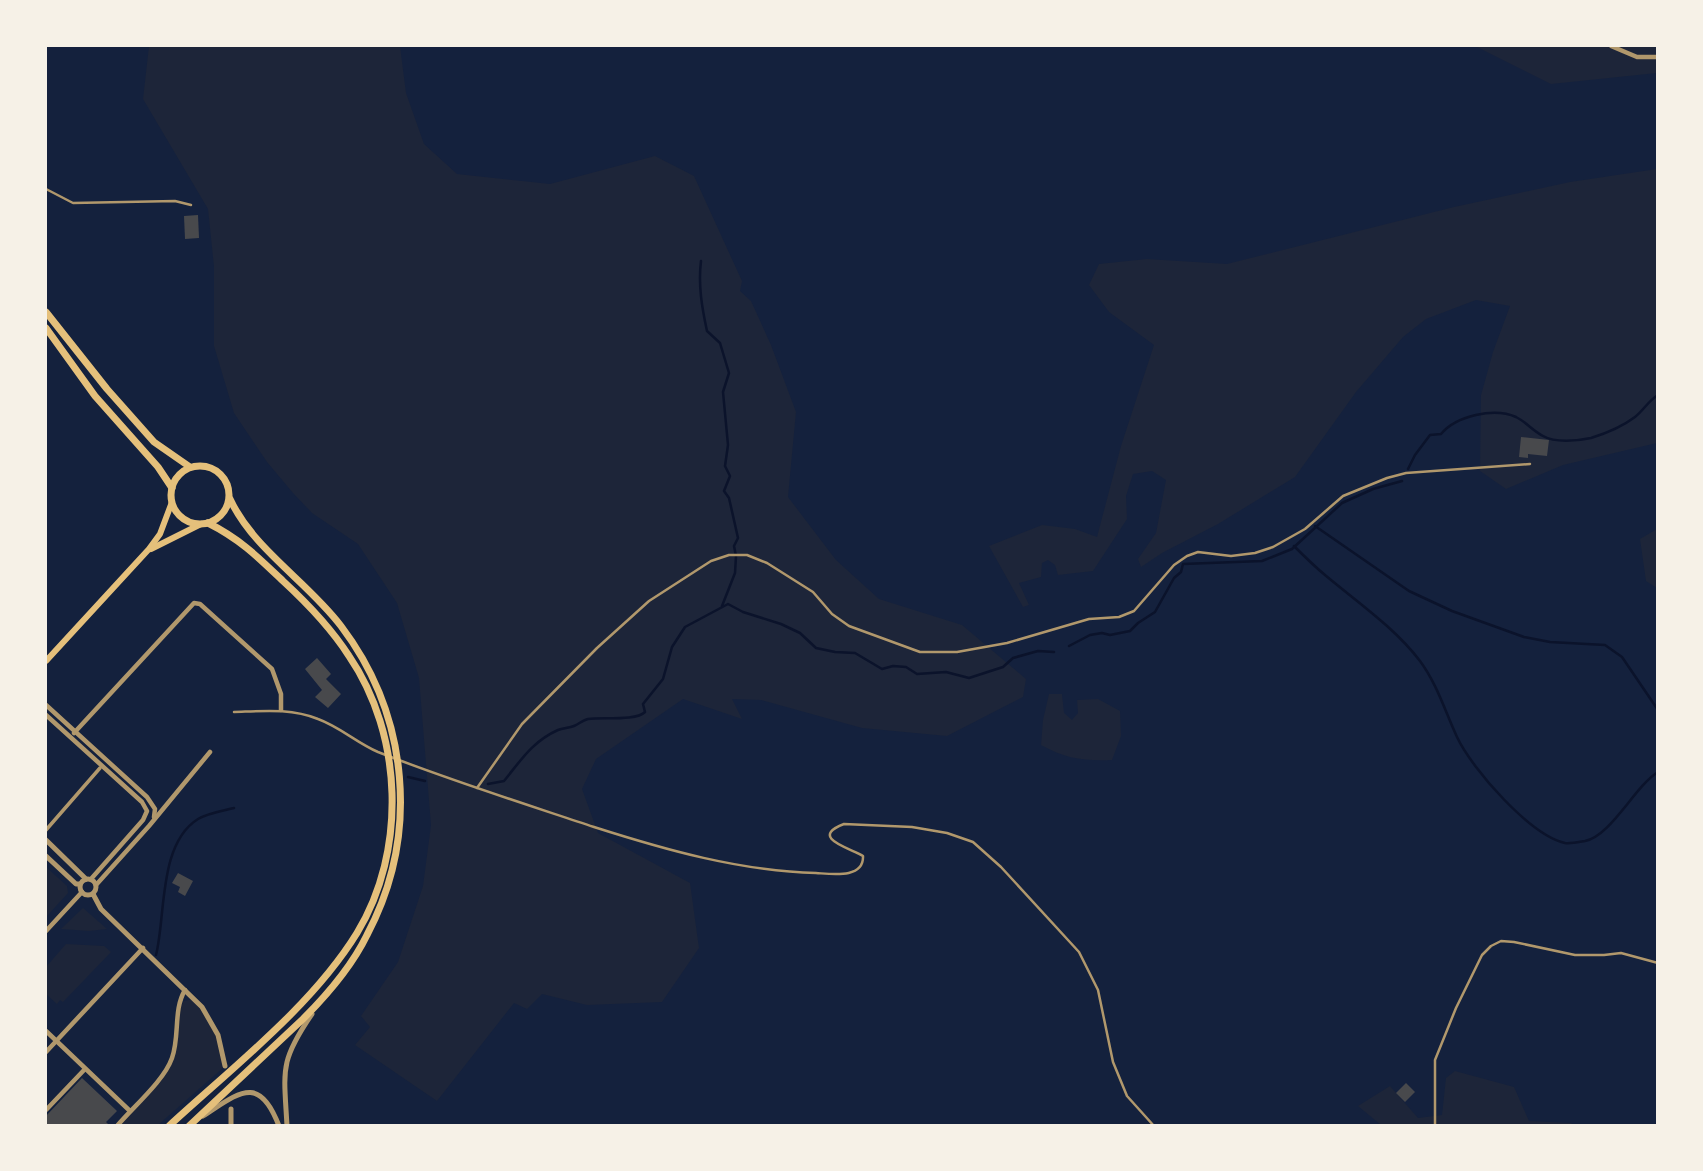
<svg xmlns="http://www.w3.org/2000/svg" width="1703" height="1171" font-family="Lora,serif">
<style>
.green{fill:#1d2539}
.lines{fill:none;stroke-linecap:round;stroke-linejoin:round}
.stream{stroke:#0b132b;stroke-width:2.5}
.building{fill:#48494c}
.service{stroke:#b1986c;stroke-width:2.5}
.pedestrian{stroke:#b1986c;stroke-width:3.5}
.minor{stroke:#b1986c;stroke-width:4.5}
.tertiary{stroke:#b1986c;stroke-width:5}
.secondary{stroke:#e5c07b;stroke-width:6}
.primary{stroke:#e5c07b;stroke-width:7}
</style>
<rect width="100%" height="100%" fill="#14213d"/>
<g class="green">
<polygon points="149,46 400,46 406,93 424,144 457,174 550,184 655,156 694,176 742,281 740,291 751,301 771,345 796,412 788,497 836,560 879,599 962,625 1026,679 1023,697 947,736 862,728 761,700 732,699 742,719 683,699 596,759 582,789 598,833 690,883 699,948 662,1002 587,1005 542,994 527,1009 514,1003 437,1101 355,1045 370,1027 361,1016 398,962 423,886 431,825 419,678 397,603 358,544 312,513 293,493 267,462 234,413 214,346 214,267 208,209 143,99"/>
<polygon points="1475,46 1657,46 1657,73 1551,84"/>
<polygon points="1657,169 1657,443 1563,465 1506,489 1480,471 1481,395 1493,352 1510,306 1476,300 1426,319 1403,337 1356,392 1295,477 1218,524 1162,553 1141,567 1138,559 1156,533 1166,480 1152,471 1133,474 1126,496 1127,519 1093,571 1058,575 1055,565 1048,560 1042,563 1041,577 1019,583 1029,605 1023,607 989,546 1042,525 1075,529 1097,537 1121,446 1154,345 1109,312 1089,285 1099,264 1147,259 1227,264 1454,207 1570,182"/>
<polygon points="1657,529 1657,588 1646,581 1640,539"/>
<path d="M 1049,694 L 1062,694 L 1064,713 L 1072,720 L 1078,713 L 1077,700 L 1098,699 L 1120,711 L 1121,736 L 1112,760 C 1084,761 1066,759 1041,745 L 1043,720 Z"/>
<polygon points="46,867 67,886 68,893 46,917"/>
<polygon points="83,908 107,929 89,931 61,929"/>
<polygon points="66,944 104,946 111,952 63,1002 60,1000 57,1004 46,994 46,967"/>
<path d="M 194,999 L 211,1021 L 225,1066 L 158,1125 L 117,1126 C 131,1110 168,1075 173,1056 C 178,1037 174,1018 184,1001 Z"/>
<polygon points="1455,1071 1514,1087 1529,1121 1571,1123 1574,1125 1381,1125 1358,1106 1390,1086 1418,1118 1442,1115 1446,1078"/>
</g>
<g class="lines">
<g class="stream">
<path d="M 701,261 C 698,285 702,308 707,331 L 720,343 L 729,373 L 723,392 L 728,445 L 725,466 L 730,476 L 724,491 L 729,498 L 738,538 L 734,546 L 736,556 L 735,573 L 722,606"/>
<path d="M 1408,469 L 1415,455 L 1430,435 L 1441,434 C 1456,416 1494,407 1516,417 C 1526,422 1533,431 1543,436 C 1555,443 1577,441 1591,438 C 1604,434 1623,426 1635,417 C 1644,410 1648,401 1658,395"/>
<polyline points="1315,526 1409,591 1452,611 1524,637 1550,642 1605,645 1622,657 1658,710"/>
<path d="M 1294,546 C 1304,556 1314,566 1325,575 C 1357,602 1394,627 1420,661 C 1437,684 1445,711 1457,737 C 1472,769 1530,835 1565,843 C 1570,844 1579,842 1585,841 C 1611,836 1635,786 1658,772"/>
<polyline points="1069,646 1090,635 1102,633 1110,635 1130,631 1138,623 1155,612 1174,578 1181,572 1183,564 1262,561 1292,549 1342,503 1373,489 1402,481"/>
<polyline points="408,777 425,781"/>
<path d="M 488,784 L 504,781 C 521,760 533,741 558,730 C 563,728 569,728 574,726 C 579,724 583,720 588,719 C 603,717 636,721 645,712 L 643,704 L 663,679 L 672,647 L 685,627 L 728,604 L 743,612 L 781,624 L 800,633 L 816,648 L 835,652 L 855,653 L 882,669 L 893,666 L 906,667 L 917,674 L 946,672 L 969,678 L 1003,667 L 1013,658 L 1038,651 L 1054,652"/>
<path d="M 156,955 C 166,916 158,844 198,819 C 208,813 222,811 234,808"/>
</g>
</g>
<g class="building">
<polygon points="198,215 199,238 185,239 184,216"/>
<polygon points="1521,437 1549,440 1547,456 1528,454 1528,458 1519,457"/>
<polygon points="317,658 331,674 326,679 341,694 328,708 315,697 322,690 305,669"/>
<polygon points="178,873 193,881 185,896 178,892 180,887 172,883"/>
<polygon points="82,1078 117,1111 106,1122 110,1126 46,1126 46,1116"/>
<polygon points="1406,1083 1415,1092 1405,1102 1396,1093"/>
</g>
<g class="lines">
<g class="service">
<polyline points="46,189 73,203 175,201 191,205"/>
<path d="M 234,712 C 263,711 291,708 318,719 C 340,727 357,743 378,752 C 449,780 522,803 594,827 C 666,850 740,871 816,873 C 832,874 864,879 863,856 C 853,849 807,838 844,824 L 912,827 L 947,833 L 973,842 L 1001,867 L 1079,952 L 1098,990 L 1113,1062 L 1127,1096 L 1154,1126"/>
<polyline points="477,788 522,724 597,648 649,601 711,561 729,555 747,555 767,563 813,592 832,614 849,626 920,652 957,652 1007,643 1089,619 1119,617 1134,611 1174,565 1187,556 1198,552 1231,556 1255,553 1273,547 1305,529 1343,496 1387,478 1406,473 1530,464"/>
<polyline points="1435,1126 1435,1060 1456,1008 1482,955 1491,946 1501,941 1514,942 1575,955 1604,955 1621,953 1658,963"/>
</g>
<polyline class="pedestrian" points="46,830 100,768"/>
<g class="minor">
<polyline points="1611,46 1637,57 1658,57"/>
<polyline points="46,705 147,797 155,809 154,817"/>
<polyline points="46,715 142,802 147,811 143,820 91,879"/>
<polyline points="74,733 194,603 200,604 272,669 281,694 281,710"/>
<polyline points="96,885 149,826 210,752"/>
<polyline points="46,931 82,892"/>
<polyline points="46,1031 130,1111"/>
<polyline points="46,1052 143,948"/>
<polyline points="46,1110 85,1069"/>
<path d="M 117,1126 C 133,1107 164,1081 172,1058 C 180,1036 173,1010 185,990"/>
</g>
<g class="tertiary">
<polyline points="46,840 86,879"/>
<polyline points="46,856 76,884 80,884"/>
<circle cx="88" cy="887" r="8"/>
<polyline points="93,894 101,909 202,1007 218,1035 225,1066"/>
<polyline points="231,1109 231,1126"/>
<path d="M 203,1116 C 239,1093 259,1073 279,1126"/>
<path d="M 287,1126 C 284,1070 279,1062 312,1014"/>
</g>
<g class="secondary">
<polyline points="151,549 201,524"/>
<polyline points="46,661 149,549 160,534 172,502"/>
</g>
<g class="primary">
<polyline points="46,312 107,389 154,442 190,467"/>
<polyline points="46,328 95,396 158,467 172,488"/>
<circle cx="200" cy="495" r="29"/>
<path d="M 169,1126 C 233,1067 312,1006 357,933 C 407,851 403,735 349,656 C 331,628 308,604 283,581 C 258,557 240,539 208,523"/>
<path d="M 189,1126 L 303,1019 C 327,995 352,966 367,935 C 420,835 409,716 341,626 C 308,582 253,549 230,499"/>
</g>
</g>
<rect width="1703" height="1171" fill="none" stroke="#f6f1e7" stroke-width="94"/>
</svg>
